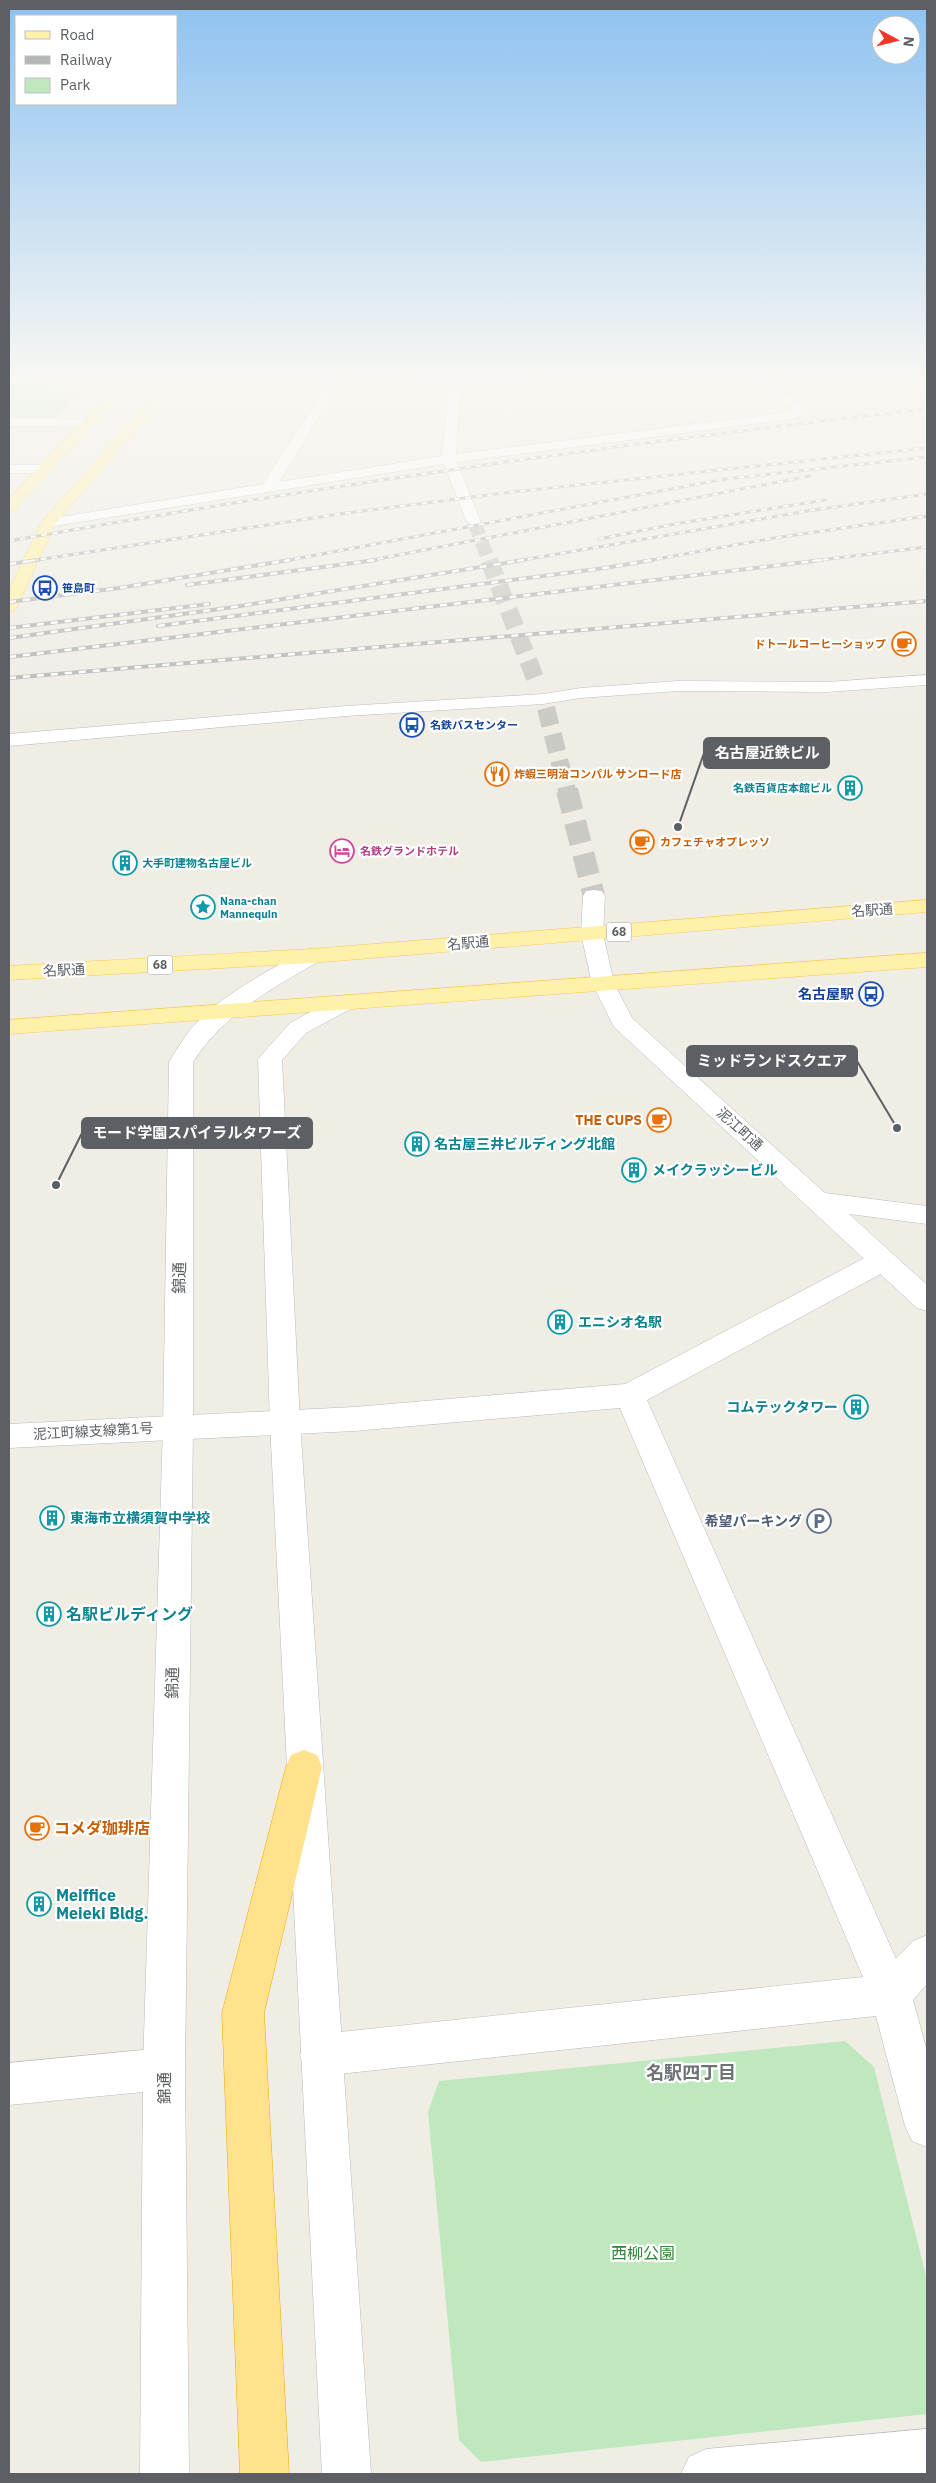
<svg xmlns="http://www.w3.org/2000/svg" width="936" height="2483" font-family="'IBM Plex Sans','Noto Sans JP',sans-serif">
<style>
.green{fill:#bfe8bf}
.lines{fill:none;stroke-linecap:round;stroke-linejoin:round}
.street-tunnel-far2{stroke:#cacac4;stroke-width:14;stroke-dasharray:14 7;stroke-linecap:butt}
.street-tunnel-far1{stroke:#cacac4;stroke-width:18;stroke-dasharray:18 9;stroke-linecap:butt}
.street-tunnel{stroke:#cacac4;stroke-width:22;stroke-dasharray:22 11;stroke-linecap:butt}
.street-casing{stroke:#b6babf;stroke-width:1}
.secondary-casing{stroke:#b7bbc1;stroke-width:1}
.primary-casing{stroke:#f8ca54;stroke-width:1}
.highway-casing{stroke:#f3a700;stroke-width:1}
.street{fill:#fff;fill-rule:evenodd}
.secondary{fill:#fff;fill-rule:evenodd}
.primary{fill:#fff1a9;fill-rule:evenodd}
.highway{fill:#ffe28b;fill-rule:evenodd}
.rail-far1-casing{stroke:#b5b6b6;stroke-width:3}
.rail-casing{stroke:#b5b6b6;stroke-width:4}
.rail-far1{stroke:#fff;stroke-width:2;stroke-dasharray:5.5;stroke-linecap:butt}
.rail{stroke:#fff;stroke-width:2.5;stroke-dasharray:7;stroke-linecap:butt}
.labels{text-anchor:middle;stroke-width:4.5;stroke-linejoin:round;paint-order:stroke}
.far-transit-label{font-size:11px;font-weight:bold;fill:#164399;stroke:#fff;text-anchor:start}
.far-food-label{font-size:11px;font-weight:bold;fill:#c56008;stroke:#fff;text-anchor:start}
.far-culture-label{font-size:11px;font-weight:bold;fill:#0d838f;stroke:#fff;text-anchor:start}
.far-hotel-label{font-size:11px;font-weight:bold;fill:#b23c85;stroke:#fff;text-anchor:start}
.shield{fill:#fff;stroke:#8d9093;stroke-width:1}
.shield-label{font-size:12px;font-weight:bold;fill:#5c6065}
.street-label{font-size:14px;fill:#5c6065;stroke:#fff}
.transit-label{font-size:14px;font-weight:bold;fill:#164399;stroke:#fff;text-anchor:end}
.food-label{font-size:14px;font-weight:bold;fill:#c56008;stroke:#fff;text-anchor:end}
.culture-label{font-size:14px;font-weight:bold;fill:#0d838f;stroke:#fff;text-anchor:start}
.service-label{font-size:14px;font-weight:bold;fill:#4e5e75;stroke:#fff;text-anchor:end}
.near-street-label{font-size:16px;fill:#5c6065;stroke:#fff}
.near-culture-label{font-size:16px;font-weight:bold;fill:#0d838f;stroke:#fff;text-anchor:start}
.near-food-label{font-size:16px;font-weight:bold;fill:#c56008;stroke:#fff;text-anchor:start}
.near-park-label{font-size:16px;fill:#318735;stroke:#fff}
.near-neighbourhood-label{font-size:18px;font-weight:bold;fill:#6d7277;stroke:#fff}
.leader{fill:none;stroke:#5c6065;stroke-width:2}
.callout-dot{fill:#5c6065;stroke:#fff;stroke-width:2}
.callout{fill:#5c6065;stroke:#5c6065;stroke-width:2}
.callout-label{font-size:15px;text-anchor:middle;font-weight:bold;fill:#fff}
</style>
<rect width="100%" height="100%" fill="#efede4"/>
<g class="green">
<polygon points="9,380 54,382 47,390 83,392 55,419 9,419"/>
<polygon points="845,2041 874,2067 927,2280 927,2414 481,2462 459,2440 428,2112 439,2081"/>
</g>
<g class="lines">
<polyline class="street-tunnel-far2" points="474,522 489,561"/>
<g class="street-tunnel-far1">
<polyline points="489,560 535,678"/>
<polyline points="546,708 567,791"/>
</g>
<polyline class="street-tunnel" points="567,790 594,896"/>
<g class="street-casing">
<g id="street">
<polygon points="332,377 344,377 279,482 442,456 449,386 453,377 464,379 461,386 456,454 789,412 791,408 748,377 763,377 804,407 799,418 794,419 457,462 481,522 474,526 467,522 444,464 48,527 41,523 48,519 263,484"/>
<polygon points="9,418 88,419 95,423 88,427 9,426"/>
<polygon points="9,465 44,465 51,469 44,473 9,473"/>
<polygon points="927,675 927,685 827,692 678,691 581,698 543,704 346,716 9,746 9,734 346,706 543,694 581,688 678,681 827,682"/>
<polygon points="594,890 602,891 605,896 603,934 600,939 592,941 584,939 581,934 583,896 586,891"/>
<polygon points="882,1251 892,1254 896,1261 892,1268 647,1400 896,1959 913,1941 927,1935 927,1984 913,2000 927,2051 927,2147 912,2141 905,2126 876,2016 321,2076 306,2070 300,2055 306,2040 321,2034 863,1977 620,1408 354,1431 9,1448 9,1424 354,1407 625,1384 872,1254"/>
<polygon points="164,2048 179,2054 185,2069 179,2084 164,2090 9,2105 9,2063"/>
<polygon points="927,2429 927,2474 681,2474 689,2457 706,2449"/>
</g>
</g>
<g class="secondary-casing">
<g id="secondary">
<path d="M 403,377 L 538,377 C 527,387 429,381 409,381 Z"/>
<polygon points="592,927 600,929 603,934 614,983 632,1018 825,1193 927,1206 927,1224 849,1214 927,1285 927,1311 917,1308 614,1027 592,983 581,934 584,929"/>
<path d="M 311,949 L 319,951 L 322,956 L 319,961 C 270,990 225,1013 193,1062 L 193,1427 L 185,2069 L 189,2474 L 140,2474 L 143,2069 L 163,1427 L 169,1062 C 176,1051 182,1040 190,1030 C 220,995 264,974 303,951 Z"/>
<polygon points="346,995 354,997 358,1002 354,1007 306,1033 282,1060 300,1422 371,2474 322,2474 270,1422 258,1059 290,1023 338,997"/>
</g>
</g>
<g class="primary-casing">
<g id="primary">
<polygon points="125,377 138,377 14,510 9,511 9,499"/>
<polygon points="170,377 183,377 55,524 17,607 15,610 9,612 9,590 41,523"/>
<polygon points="927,900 927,912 311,963 9,980 9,966 311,949"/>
<polygon points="927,953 927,967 9,1034 9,1020"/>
</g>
</g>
<g class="highway-casing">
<polygon id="highway" points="304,1750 317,1755 322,1767 264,2013 289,2474 240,2474 222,2013 286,1767 291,1755"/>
</g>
<use href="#street" class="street"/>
<use href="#secondary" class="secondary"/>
<use href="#primary" class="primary"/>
<use href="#highway" class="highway"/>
<g class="rail-far1-casing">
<g id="rail-far1">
<polyline points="599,539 675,524 825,500"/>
<path d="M 9,541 C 314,487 619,443 927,409"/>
<polyline points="30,561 339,514 512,492 927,448"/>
<polyline points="284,561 725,479 927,457"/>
<polyline points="367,561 810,476"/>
<polyline points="517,561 807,511 927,494"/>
<polyline points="646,561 774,538 927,516"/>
<polyline points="812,561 927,547"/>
</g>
</g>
<g class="rail-casing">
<g id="rail">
<polyline points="9,564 38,560"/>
<polyline points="187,585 376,560"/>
<polyline points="9,602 119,588 290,560"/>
<polyline points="158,626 605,568 653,560"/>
<polyline points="9,628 209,604"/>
<polyline points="9,638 234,607 524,560"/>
<polyline points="9,657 822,560"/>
<polyline points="9,678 927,601"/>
</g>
</g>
<use href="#rail-far1" class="rail-far1"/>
<use href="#rail" class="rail"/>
</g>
<linearGradient id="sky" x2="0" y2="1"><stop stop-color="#8dc2f1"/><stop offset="0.52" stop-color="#f8f7f3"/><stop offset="1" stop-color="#f8f7f3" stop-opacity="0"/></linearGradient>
<rect width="936" height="725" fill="url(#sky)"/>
<defs>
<g id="bus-ring" transform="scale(1.25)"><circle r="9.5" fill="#fff" stroke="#1a4fb4" stroke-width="1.5"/><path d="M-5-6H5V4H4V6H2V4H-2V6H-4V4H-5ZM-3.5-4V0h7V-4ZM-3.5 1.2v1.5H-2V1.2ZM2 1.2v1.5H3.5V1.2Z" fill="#1a4fb4"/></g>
<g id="cafe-ring" transform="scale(1.25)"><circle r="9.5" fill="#fff" stroke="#e8710a" stroke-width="1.5"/><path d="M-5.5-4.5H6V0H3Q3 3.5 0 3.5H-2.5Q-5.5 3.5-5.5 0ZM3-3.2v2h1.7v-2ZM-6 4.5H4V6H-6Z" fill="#e8710a"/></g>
<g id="restaurant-ring" transform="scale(1.25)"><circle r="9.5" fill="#fff" stroke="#e8710a" stroke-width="1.5"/><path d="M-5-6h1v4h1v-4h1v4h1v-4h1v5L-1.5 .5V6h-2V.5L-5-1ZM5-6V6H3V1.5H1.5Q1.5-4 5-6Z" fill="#e8710a"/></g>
<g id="building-ring" transform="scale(1.25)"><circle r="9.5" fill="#fff" stroke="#0f9aa8" stroke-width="1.5"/><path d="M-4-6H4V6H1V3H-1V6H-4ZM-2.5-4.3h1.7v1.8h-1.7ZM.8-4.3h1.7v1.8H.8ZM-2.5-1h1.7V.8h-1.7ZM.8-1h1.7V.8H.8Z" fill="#0f9aa8"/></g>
<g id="hotel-ring" transform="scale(1.25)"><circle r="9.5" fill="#fff" stroke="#d1479c" stroke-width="1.5"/><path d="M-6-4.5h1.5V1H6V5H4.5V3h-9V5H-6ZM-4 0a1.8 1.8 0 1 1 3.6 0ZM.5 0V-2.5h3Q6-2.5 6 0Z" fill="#d1479c"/></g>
<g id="sight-ring" transform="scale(1.25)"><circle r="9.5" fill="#fff" stroke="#0f9aa8" stroke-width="1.5"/><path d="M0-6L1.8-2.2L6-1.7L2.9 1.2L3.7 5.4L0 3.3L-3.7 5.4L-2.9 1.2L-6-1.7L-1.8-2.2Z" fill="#0f9aa8"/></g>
<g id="parking-ring" transform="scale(1.25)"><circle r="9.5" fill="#fff" stroke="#5c6f8a" stroke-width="1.5"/><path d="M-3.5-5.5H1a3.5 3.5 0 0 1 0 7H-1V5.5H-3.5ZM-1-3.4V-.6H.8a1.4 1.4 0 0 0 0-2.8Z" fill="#5c6f8a"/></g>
</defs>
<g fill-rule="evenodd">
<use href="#bus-ring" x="45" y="588"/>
<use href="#cafe-ring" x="904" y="644"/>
<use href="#bus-ring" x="412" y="725"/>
<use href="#restaurant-ring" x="497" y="774"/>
<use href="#building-ring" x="850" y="788"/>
<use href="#cafe-ring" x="642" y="842"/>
<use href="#hotel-ring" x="342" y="851"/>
<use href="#building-ring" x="125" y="863"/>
<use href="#sight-ring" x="203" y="907"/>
<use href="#bus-ring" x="871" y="994"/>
<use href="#cafe-ring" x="659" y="1120"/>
<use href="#building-ring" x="417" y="1144"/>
<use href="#building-ring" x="634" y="1170"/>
<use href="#building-ring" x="560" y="1322"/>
<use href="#building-ring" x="856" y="1407"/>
<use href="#building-ring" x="52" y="1518"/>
<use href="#parking-ring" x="819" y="1521"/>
<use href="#building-ring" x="49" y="1614"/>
<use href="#cafe-ring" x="37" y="1828"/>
<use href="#building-ring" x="39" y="1904"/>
</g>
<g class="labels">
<g class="far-transit-label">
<text x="62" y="592">笹島町</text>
<text x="430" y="729">名鉄バスセンター</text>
</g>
<g class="far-food-label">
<text x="886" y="648" text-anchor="end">ドトールコーヒーショップ</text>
<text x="514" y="778">炸蝦三明治コンパル サンロード店</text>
<text x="660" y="846">カフェチャオプレッソ</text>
</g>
<g class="far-culture-label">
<text x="832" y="792" text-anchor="end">名鉄百貨店本館ビル</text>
<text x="142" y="867">大手町建物名古屋ビル</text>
<text x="220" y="905">Nana-chan<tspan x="220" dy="13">Mannequin</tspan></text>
</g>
<g class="far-hotel-label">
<text x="360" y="855">名鉄グランドホテル</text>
</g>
<g class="shield">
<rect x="606.5" y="922.5" width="25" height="19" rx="4"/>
<rect x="147.5" y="955.5" width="25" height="19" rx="4"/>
</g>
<g class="shield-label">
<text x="619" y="936">68</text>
<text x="160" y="969">68</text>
</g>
<g class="street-label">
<text transform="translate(872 910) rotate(-4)" y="5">名駅通</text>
<text transform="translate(468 943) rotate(-5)" y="5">名駅通</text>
<text transform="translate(64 970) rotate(-3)" y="5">名駅通</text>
<text transform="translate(740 1129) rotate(42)" y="5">泥江町通</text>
<text transform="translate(93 1431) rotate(-3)" y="5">泥江町線支線第1号</text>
</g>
<g class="transit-label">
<text x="854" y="999">名古屋駅</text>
</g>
<g class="food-label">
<text x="642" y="1125">THE CUPS</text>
</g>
<g class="culture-label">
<text x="434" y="1149">名古屋三井ビルディング北館</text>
<text x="652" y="1175">メイクラッシービル</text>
<text x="578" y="1327">エニシオ名駅</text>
<text x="838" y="1412" text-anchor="end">コムテックタワー</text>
<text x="70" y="1523">東海市立横須賀中学校</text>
</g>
<g class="service-label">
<text x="802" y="1526">希望パーキング</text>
</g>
<g class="near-street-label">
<text transform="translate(179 1278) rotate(-89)" y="6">錦通</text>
<text transform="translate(172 1683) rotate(-89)" y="6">錦通</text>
<text transform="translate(164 2088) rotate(-90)" y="6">錦通</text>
</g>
<g class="near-culture-label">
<text x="66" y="1620">名駅ビルディング</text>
<text x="56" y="1901">Meiffice<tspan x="56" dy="18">Meieki Bldg.</tspan></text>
</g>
<g class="near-food-label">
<text x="54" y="1834">コメダ珈琲店</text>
</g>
<g class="near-park-label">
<text x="643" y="2259">西柳公園</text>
</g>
<g class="near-neighbourhood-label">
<text x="691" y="2079">名駅四丁目</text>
</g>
</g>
<path class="leader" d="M678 827L704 753M897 1128L857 1061M56 1185L82 1133"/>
<g class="callout-dot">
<circle cx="678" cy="827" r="5"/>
<circle cx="897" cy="1128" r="5"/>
<circle cx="56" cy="1185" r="5"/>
</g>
<g class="callout">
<rect x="704" y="738" width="125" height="30" rx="5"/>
<rect x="687" y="1046" width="170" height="30" rx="5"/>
<rect x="82" y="1118" width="230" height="30" rx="5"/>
</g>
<g class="callout-label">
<text x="767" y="758">名古屋近鉄ビル</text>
<text x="772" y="1066">ミッドランドスクエア</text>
<text x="197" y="1138">モード学園スパイラルタワーズ</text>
</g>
<rect width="936" height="2483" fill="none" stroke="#5c6065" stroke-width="20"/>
<rect x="15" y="15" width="162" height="90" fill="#ffffff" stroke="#bebfc1"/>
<rect x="25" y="31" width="25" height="8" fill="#fff1a9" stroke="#bebfc1"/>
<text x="60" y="40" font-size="15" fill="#5c6065">Road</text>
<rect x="25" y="56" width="25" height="8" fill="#b5b6b6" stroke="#bebfc1"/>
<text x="60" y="65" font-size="15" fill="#5c6065">Railway</text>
<rect x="25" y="78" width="25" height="15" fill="#bfe8bf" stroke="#bebfc1"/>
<text x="60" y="90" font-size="15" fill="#5c6065">Park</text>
<g transform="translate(896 40) rotate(97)"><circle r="24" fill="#ffffff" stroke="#bebfc1"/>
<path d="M0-4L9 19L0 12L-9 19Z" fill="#f13828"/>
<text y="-8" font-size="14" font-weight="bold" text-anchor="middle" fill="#5c6065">N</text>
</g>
</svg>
